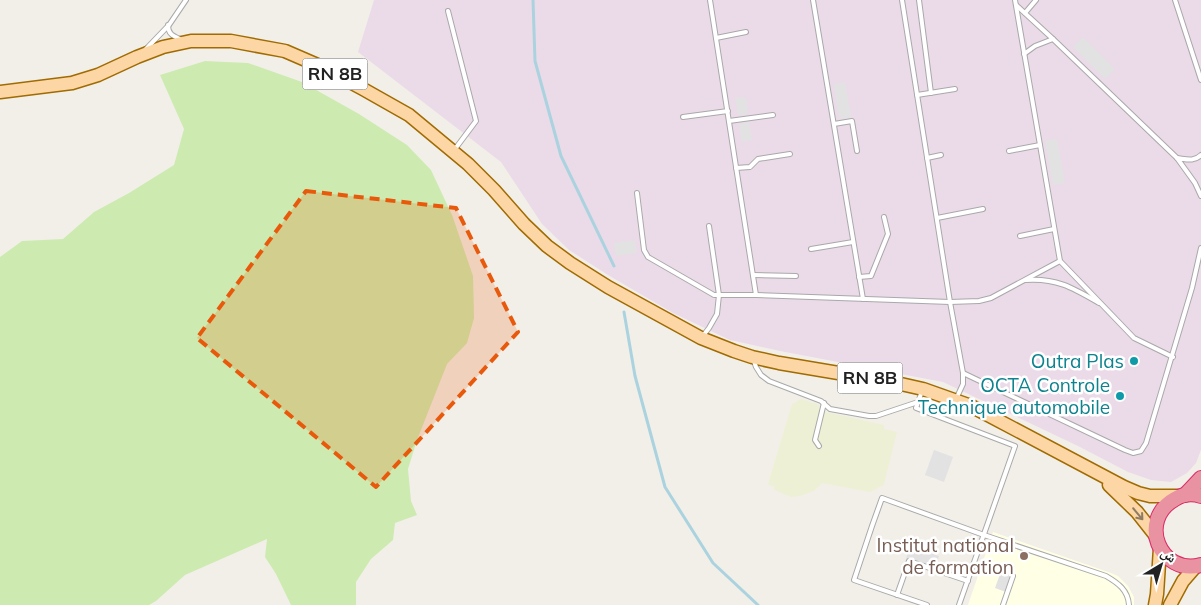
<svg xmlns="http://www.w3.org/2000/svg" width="1201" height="605" font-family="Mulish,'Noto Naskh Arabic',sans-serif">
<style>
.industrial{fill:#ebdbe8}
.education{fill:#ffffe5}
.farmland{fill:#eef0d5}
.grass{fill:#cdebb0}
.parking{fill:#e2e2e2}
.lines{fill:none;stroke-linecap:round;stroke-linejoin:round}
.stream{stroke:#aad3df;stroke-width:3}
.lane-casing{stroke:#a9a9a9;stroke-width:6}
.primary-casing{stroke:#a06b00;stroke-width:15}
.highway-casing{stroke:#dc2a67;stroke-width:16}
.lane{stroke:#fff;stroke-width:4}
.primary{stroke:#fcd6a4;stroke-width:12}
.highway{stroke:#e892a2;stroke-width:14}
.oneway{stroke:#8f7c63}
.marked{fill:#e8590c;fill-opacity:0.2;stroke:#e8590c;stroke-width:4;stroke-dasharray:10 6;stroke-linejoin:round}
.culture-dot{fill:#0f9aa8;stroke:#fff;stroke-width:2}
.education-dot{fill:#8d6e63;stroke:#fff;stroke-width:2}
.labels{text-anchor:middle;stroke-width:5;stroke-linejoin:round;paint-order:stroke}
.shield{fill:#fff;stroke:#646464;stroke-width:1}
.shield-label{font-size:18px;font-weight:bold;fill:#222}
.culture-label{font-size:19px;fill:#0d838f;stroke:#fff;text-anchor:end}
.education-label{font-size:19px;fill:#785e54;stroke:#fff;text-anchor:end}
</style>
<rect width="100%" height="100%" fill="#f2efe9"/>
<polygon class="industrial" points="374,0 1201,0 1201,450 1196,463 1187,473 1171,482 1151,480 1128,472 1078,446 943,382 780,351 730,340 673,313 608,275 569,250 542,224 501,162 358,52"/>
<polygon class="education" points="993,532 1111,573 1118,576 1128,586 1134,597 1134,605 968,605"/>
<polygon class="farmland" points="801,399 817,404 826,412 884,425 884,429 897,432 884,485 870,492 822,483 814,491 800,496 791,497 774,490 774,487 768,484 792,404"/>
<polygon class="grass" points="205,61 248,63 302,82 359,114 407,145 431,170 452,215 473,276 474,318 467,343 447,364 417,440 408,469 411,501 417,515 395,523 393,540 371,559 356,582 356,605 291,605 276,574 265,557 267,539 185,575 156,601 149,605 0,605 0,257 22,241 63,239 94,212 129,193 174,165 184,129 160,75"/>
<g class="parking">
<polygon points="1083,37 1115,69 1105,79 1073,47"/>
<polygon points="845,82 851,117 839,119 834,84"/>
<polygon points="746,97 748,114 738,115 735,98"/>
<polygon points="749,122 752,140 742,142 739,124"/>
<polygon points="1057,139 1065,183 1053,185 1045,141"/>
<polygon points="635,240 637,253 616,256 614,243"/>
<polygon points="934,450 953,457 944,482 925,475"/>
<polygon points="910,546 939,556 934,572 905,562"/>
<polygon points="1004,563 1015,566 1006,592 995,588"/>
</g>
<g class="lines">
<g class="stream">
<polyline points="533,0 535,61 561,156 614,266"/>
<polyline points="624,312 635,376 665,487 713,563 758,605"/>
</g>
<g class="lane-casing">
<g id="lane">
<polyline points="710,0 756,295"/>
<polyline points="813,0 863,299"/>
<polyline points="902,0 950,302 963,373 963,384 957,397"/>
<polyline points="919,0 931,93"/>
<polyline points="1015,0 1060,261 1134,338 1173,357"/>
<polyline points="1175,0 1201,80"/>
<polyline points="1016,5 1053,39 1035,46 1024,54"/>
<polyline points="448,11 476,121 455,149"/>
<polyline points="1025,13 1036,0"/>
<path d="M 168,25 C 168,34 173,36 180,39"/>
<polyline points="716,38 746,32"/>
<polyline points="1053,39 1177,158"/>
<polyline points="146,49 169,25 186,0"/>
<polyline points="917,95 955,89"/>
<polyline points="683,117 728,111"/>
<polyline points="729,121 773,115"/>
<polyline points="834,124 852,121 857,151"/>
<polyline points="1009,151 1040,145"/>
<path d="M 1201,155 C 1194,162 1186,159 1177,158 L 1195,183 L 1201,196"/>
<polyline points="927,158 941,155"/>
<polyline points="736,168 750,167 758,159 790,154"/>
<polyline points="637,193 644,250 648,257 714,295 756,295 950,302 979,301 991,298 1060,261"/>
<polyline points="937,218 983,209"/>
<polyline points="1020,236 1054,229"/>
<polyline points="811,249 853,242"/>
<polyline points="753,275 796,276"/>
<polyline points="859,277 871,276 888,234 884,217"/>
<path d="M 1026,280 C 1057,278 1073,288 1099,303"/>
<polyline points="702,337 709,328 717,314 719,295 709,226"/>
<polyline points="754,361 756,367 761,375 769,381 821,401 830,409 869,416 876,416 918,402"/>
<polyline points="963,373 1125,450 1133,453 1141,451 1146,443 1192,288 1201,248"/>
<polyline points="922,391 916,408 1015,446 959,605"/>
<polyline points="819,446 815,440 824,403"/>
<polyline points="897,595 909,561 968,581"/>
<path d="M 927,605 L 854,580 L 872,526 L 882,498 L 984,535 L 1106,576 C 1118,583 1128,590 1129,605"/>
<polyline points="1003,605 1013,576"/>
</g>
</g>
<g class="primary-casing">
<g id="primary">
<polyline points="0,92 72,83 98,75 137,57 163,47 191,41 231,41 285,51 322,67 363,89 409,115 468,164 494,190 524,224 547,246 570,263 608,287 701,338 734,351 752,357 779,363 892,382 923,389 971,406 1124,487 1138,493 1150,496 1179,496"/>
<polyline points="1109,485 1137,512 1156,536"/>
<polyline points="1155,605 1157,594 1160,548"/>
<polyline points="1170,605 1183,581 1196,566"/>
</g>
</g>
<g class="highway-casing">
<g id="highway">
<polyline points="1185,495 1201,478"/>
<path d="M 1201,496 C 1192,493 1183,494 1175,499 C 1137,520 1160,576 1201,565"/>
</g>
</g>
<use href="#lane" class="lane"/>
<use href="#primary" class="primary"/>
<use href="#highway" class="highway"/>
</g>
<defs><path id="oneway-shaft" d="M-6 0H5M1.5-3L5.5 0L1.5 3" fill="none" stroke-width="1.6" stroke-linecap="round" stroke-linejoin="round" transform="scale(1.25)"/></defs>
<use class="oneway" href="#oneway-shaft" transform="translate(1138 514) rotate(50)"/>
<path class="marked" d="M 306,191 L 456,208 L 518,332 L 376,487 L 197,338 Z"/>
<g class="culture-dot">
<circle cx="1134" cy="361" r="5"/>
<circle cx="1120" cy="396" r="5"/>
</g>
<circle class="education-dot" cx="1024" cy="556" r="5"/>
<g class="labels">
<g class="shield">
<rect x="302.5" y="58.5" width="65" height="31" rx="4"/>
<rect x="837.5" y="362.5" width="65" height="31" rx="4"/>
</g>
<g class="shield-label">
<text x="335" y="80">RN 8B</text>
<text x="870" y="384">RN 8B</text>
</g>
<g class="culture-label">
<text x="1124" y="368">Outra Plas</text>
<text x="1110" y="392">OCTA Controle<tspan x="1110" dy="22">Technique automobile</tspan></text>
</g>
<g class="education-label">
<text x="1014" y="552">Institut national<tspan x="1014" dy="22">de formation</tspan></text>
</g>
</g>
<g transform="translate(1161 565) rotate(38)" stroke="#ffffff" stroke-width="4" paint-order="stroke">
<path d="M0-4L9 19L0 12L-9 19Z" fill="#222222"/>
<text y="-8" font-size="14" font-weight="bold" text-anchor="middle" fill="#222222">ش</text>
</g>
</svg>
